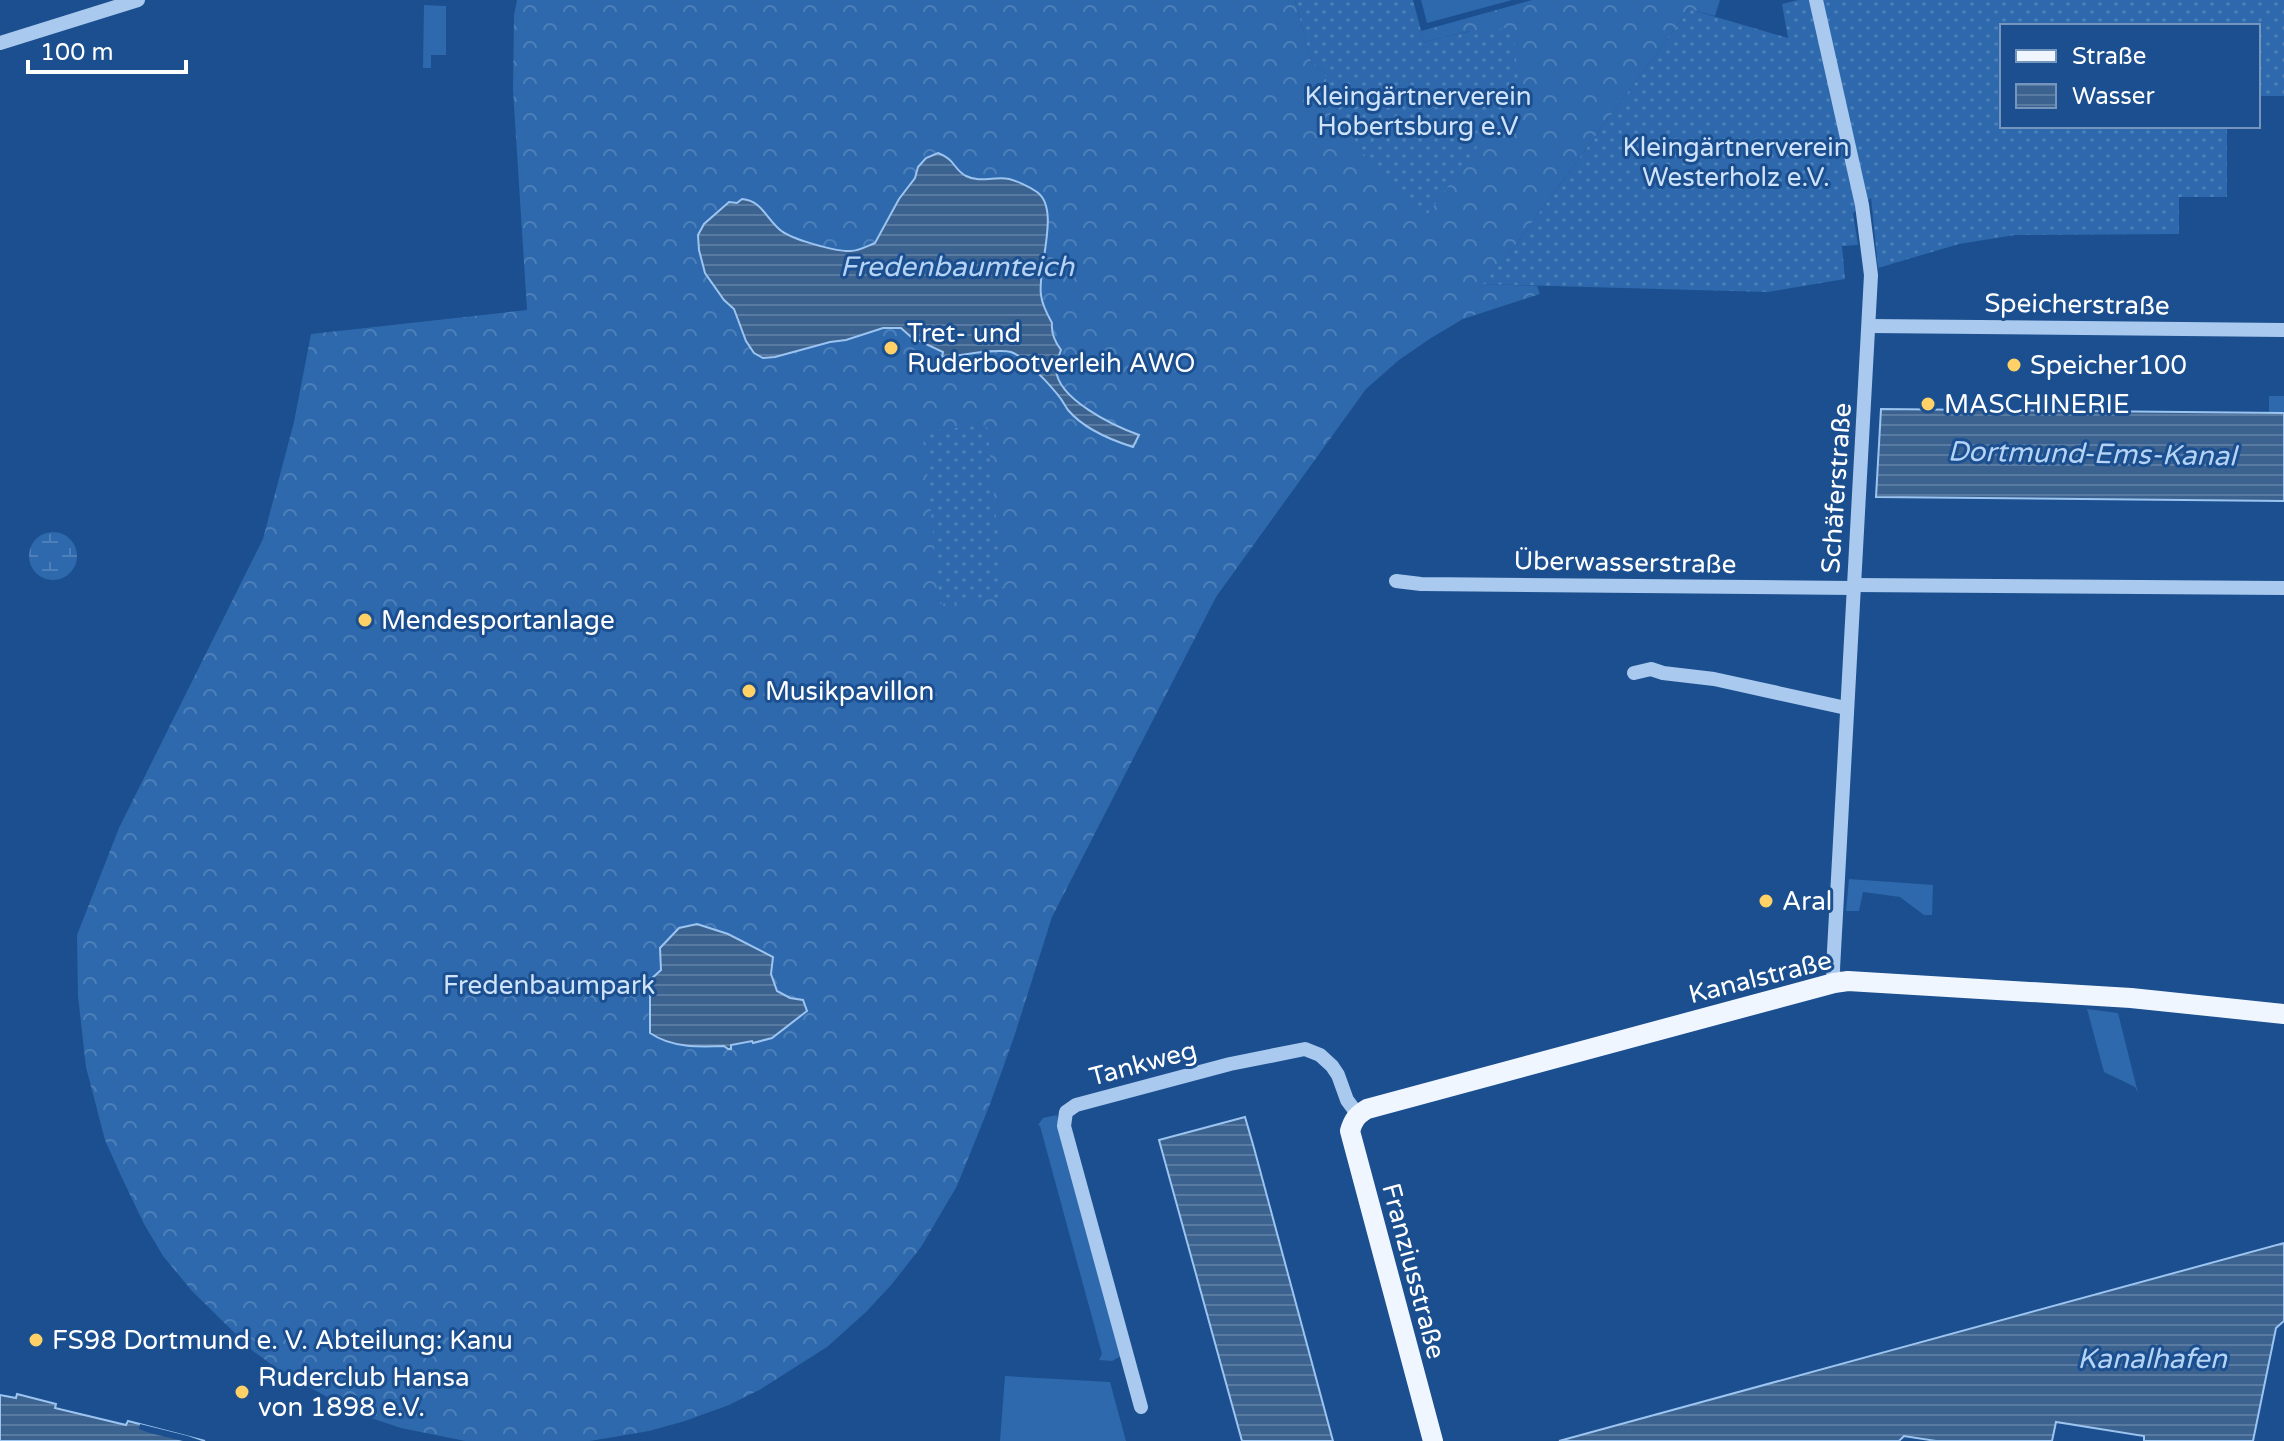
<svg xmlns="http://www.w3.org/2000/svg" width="2284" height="1441" font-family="'Varela Round',sans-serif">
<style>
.grass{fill:#2e69ad}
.forest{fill:url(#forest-crowns)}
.wetland{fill:url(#wetland-marsh)}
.garden{fill:url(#garden-dots)}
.water{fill:url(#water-rules);stroke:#9cc4f0;stroke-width:2}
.pier{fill:#1b4f8f}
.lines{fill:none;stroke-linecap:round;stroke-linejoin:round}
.minor{stroke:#a9c9ee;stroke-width:14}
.major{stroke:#f0f6ff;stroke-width:20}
.poi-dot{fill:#ffd166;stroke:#1b4f8f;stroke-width:3}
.labels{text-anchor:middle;stroke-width:6;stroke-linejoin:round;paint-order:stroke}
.park-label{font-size:26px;fill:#cfe3fa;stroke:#1b4f8f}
.street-label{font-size:26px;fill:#fff;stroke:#1b4f8f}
.poi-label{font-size:26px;fill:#fff;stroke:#1b4f8f;text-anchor:start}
.water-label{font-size:28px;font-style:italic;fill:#b5d3f5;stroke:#1b4f8f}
</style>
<defs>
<pattern id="forest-crowns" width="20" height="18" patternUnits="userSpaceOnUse" patternTransform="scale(2)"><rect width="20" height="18" fill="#2e69ad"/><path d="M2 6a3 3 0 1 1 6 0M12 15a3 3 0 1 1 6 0" fill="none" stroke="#4d80b9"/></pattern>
<pattern id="wetland-marsh" width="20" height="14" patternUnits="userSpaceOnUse" patternTransform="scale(2)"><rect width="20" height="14" fill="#2e69ad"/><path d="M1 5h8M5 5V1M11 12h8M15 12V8" fill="none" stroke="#4d80b9"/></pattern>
<pattern id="garden-dots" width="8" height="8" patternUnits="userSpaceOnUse" patternTransform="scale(2)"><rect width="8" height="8" fill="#2e69ad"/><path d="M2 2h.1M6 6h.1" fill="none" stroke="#4d80b9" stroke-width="1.8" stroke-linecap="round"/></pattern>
<pattern id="water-rules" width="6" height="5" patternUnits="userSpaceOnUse" patternTransform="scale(2)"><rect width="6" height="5" fill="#3c6290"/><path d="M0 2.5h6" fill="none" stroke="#597aa1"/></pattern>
</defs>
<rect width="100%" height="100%" fill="#1b4f8f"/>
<g class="grass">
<polygon points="1421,0 1512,0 1427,23"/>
<polygon points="424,5 446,6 446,55 431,55 431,68 423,68"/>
<rect x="2269" y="396" width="15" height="17"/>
<polygon points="1849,879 1933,885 1932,915 1924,915 1900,897 1863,892 1859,911 1846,911"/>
<polygon points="2087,1009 2118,1013 2138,1093 2135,1087 2104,1072"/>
<polygon points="1057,1115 1121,1356 1112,1361 1099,1360 1102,1354 1040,1126 1038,1125 1043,1118"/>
<polygon points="1005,1376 1110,1382 1126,1441 1000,1441"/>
</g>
<polygon class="forest" points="517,0 1295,0 1311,61 1324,72 1337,111 1368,160 1472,36 1470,31 1424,42 1421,31 1532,0 1720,0 1715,16 1689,9 1514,247 1484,284 1537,286 1540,294 1463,319 1431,338 1399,360 1366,389 1216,597 1052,917 1014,1037 990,1104 957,1186 921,1247 892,1284 866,1312 827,1347 761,1389 729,1405 685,1421 649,1431 590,1441 465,1441 401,1428 371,1418 334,1401 275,1367 253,1351 192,1291 163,1256 144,1224 122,1178 105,1140 86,1067 78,996 77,935 119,828 263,539 294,422 311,334 527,310 513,90 514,15"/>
<circle class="wetland" cx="53" cy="556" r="24"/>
<g class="garden">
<polygon points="1295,0 1413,0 1424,42 1471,31 1473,35 1513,26 1519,90 1427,215 1390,187 1368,160 1349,131 1337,111 1324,72 1311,61"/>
<polygon points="1798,0 2284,0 2284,96 2258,96 2258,26 2002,26 2002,126 2227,126 2227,197 2179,197 2179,234 2015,235 1959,244 1878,268 1871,198 1853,213 1858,245 1842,246 1845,279 1768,292 1483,284 1514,247 1689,9 1788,38 1782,4"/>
<polygon points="987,425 1004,598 940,604 923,431"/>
</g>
<g class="water">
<path d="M 938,153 C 956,160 953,169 966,176 C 979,183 996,176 1009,179 C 1017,181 1030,187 1037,192 C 1061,209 1037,268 1041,295 C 1042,305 1047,314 1052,323 C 1051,333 1055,342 1061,350 C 1059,355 1056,363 1056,369 C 1057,399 1114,426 1139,435 L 1133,447 C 1111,440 1083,428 1068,410 C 1067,409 1062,400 1061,399 C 1053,388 1024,356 1011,352 C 996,348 960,356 942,357 L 943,352 L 911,337 L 901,328 L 883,328 L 846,340 L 830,342 L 775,357 L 763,358 L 754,353 L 746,341 L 734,309 L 724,300 L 705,273 L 699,250 L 698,235 L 704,224 L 729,202 L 737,203 L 742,199 C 762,201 765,217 779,229 C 789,239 837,252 851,251 C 859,251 867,246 875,243 L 899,199 L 915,178 L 918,167 L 926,158 Z"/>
<polygon points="1881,409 2284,413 2284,501 1876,497"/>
<path d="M 697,924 L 728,934 L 773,957 L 771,974 L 777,991 L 790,998 L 803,1000 L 807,1011 L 772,1038 L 753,1043 L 752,1041 L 731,1045 L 731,1049 L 728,1049 L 724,1046 C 699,1047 672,1048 650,1033 L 650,980 L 661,970 L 660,948 L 679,928 Z"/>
<polygon points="1245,1117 1254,1148 1333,1441 1242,1441 1159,1140"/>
<polygon points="2284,1243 2284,1321 2276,1328 2253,1441 2144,1441 2144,1436 2056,1422 2052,1441 1936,1441 1904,1436 1899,1441 1559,1441"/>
<polygon points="17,1394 56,1404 55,1408 126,1425 128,1421 205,1441 0,1441 0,1395 16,1398"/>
</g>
<polygon class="pier" points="140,1424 188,1436 202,1441 183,1441 150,1433 139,1429"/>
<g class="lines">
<g class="minor">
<polyline points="1816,0 1862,205 1871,275 1833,969 1834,983"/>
<polyline points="0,43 138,0"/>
<polyline points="1869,326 2284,330"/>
<polyline points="1396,581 1421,584 1853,588"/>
<polyline points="1854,585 2284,588"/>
<polyline points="1634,673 1651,669 1663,673 1714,679 1846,708"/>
<polyline points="1141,1407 1064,1126 1066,1112 1076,1105 1230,1064 1305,1049 1320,1055 1332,1066 1338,1075 1347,1100 1358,1115"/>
</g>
<path class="major" d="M 1433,1441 L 1350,1131 C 1353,1120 1357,1115 1367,1109 L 1834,983 L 1848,981 L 2131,998 L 2284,1014"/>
</g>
<g class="poi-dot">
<circle cx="891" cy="348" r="8"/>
<circle cx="2014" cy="365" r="8"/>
<circle cx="1928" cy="404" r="8"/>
<circle cx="365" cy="620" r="8"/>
<circle cx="749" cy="691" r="8"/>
<circle cx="1766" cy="901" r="8"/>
<circle cx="36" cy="1340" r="8"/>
<circle cx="242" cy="1392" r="8"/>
</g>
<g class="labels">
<g class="park-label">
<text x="1418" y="105">Kleingärtnerverein<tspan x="1418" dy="30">Hobertsburg e.V</tspan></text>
<text x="1736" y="156">Kleingärtnerverein<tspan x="1736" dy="30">Westerholz e.V.</tspan></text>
<text x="549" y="994">Fredenbaumpark</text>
</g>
<g class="street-label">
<text transform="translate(2077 304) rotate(1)" y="9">Speicherstraße</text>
<text transform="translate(1836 488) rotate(-86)" y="9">Schäferstraße</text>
<text transform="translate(1625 562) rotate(1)" y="9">Überwasserstraße</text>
<text transform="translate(1760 977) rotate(-14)" y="9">Kanalstraße</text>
<text transform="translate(1143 1063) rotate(-15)" y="9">Tankweg</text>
<text transform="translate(1414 1271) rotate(75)" y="9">Franziusstraße</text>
</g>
<g class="poi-label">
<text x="907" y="342">Tret- und<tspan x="907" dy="30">Ruderbootverleih AWO</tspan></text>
<text x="2030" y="374">Speicher100</text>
<text x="1944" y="413">MASCHINERIE</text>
<text x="381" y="629">Mendesportanlage</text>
<text x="765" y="700">Musikpavillon</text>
<text x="1782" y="910">Aral</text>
<text x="52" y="1349">FS98 Dortmund e. V. Abteilung: Kanu</text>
<text x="258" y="1386">Ruderclub Hansa<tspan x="258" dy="30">von 1898 e.V.</tspan></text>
</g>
<g class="water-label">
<text x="957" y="276">Fredenbaumteich</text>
<text transform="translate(2092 453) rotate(1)" y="10">Dortmund-Ems-Kanal</text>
<text x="2152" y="1368">Kanalhafen</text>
</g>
</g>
<rect x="2000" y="24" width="260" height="104" fill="#1b4f8f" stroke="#7695bc" stroke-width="2"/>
<rect x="2016" y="50" width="40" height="12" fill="#f0f6ff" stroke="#7695bc" stroke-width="2"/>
<text x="2072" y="64" font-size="24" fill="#ffffff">Straße</text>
<rect x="2016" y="84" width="40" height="24" fill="url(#water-rules)" stroke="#7695bc" stroke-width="2"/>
<text x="2072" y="104" font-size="24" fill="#ffffff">Wasser</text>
<path d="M28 60v12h158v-12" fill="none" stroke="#ffffff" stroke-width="4"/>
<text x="40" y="60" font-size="24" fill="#ffffff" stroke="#1b4f8f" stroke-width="6" paint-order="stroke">100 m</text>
</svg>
